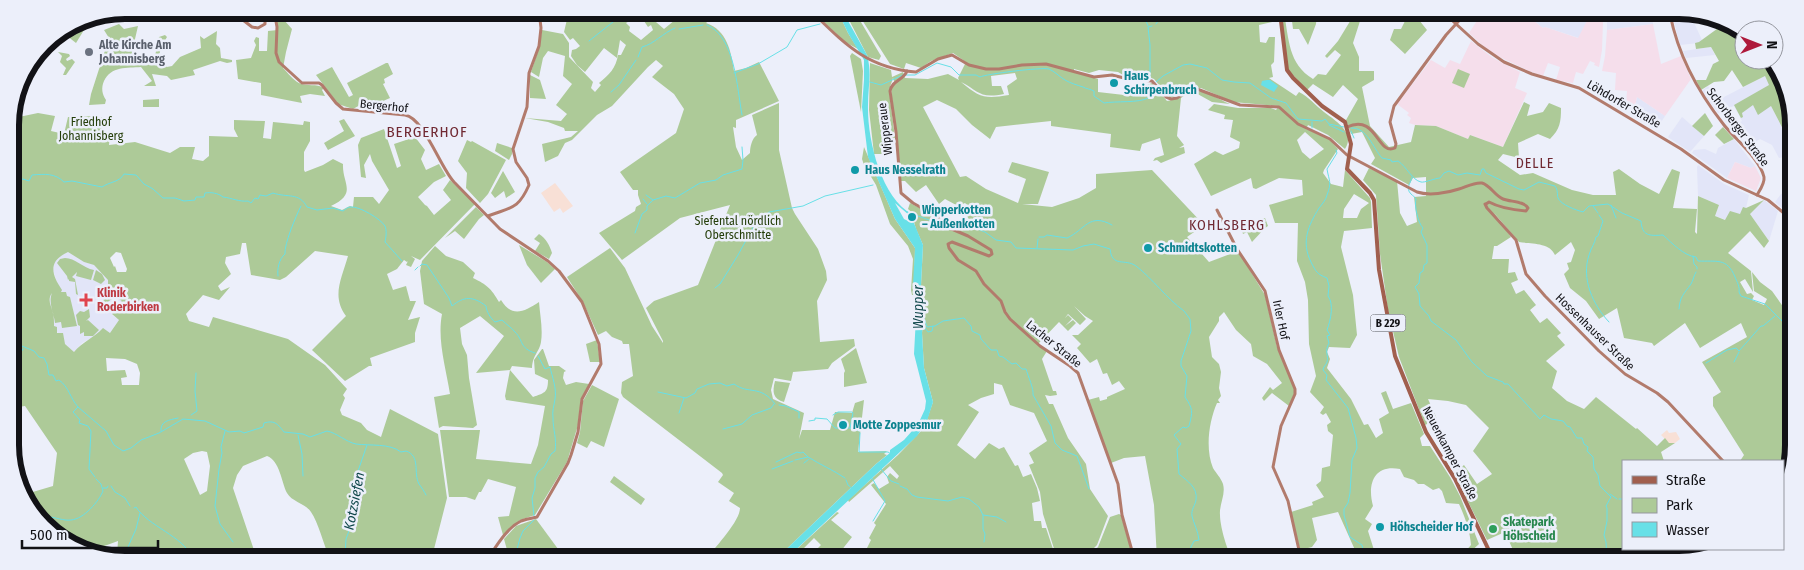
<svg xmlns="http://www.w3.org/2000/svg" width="1804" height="570" font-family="'Fira Sans Condensed',sans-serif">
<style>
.built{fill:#e2e5f8}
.industrial{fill:#f5deeb}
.education{fill:#f8e0d6}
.green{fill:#adca98;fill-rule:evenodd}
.water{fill:#68e0e7;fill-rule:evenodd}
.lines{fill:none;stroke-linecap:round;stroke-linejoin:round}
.stream{stroke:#68e0e7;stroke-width:1}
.secondary{stroke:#b27b6c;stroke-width:3}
.primary{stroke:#a15f4e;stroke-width:4}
.worship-dot{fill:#6b7280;stroke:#eceffa;stroke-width:2}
.culture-dot{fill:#0f9aa8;stroke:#eceffa;stroke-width:2}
.health-dot{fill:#e0444e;stroke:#eceffa;stroke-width:2}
.leisure-dot{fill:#2e9e5b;stroke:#eceffa;stroke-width:2}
.labels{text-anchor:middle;stroke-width:5;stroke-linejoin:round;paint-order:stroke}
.shield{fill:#eceffa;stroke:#53545a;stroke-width:1}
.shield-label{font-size:11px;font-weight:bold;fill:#121216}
.worship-label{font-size:12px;font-weight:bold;fill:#5b616d;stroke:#eceffa;text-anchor:start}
.culture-label{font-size:12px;font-weight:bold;fill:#0d838f;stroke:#eceffa;text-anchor:start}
.street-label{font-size:12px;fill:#121216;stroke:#eceffa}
.park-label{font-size:12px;fill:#253e0a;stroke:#eceffa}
.health-label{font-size:12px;font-weight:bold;fill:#be3a42;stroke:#eceffa;text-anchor:start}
.leisure-label{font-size:12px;font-weight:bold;fill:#27864d;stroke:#eceffa;text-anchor:start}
.neighbourhood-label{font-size:14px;letter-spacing:1px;fill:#702932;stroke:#eceffa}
.water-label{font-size:14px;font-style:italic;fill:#0f474a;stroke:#eceffa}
.quarter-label{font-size:15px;letter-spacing:1px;fill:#702932;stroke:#eceffa}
.rim{fill:none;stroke:#121216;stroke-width:6}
</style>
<rect width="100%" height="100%" fill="#eceffa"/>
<g class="built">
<polygon points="1526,14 1603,14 1603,22 1590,15 1579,38 1545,27 1543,28"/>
<polygon points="1607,14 1668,14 1652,16 1653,24 1607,30"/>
<polygon points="1672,14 1690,14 1702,40 1699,43 1680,45"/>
<polygon points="1711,47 1715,55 1686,58 1683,51"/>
<polygon points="1765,76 1776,98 1771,106 1785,133 1785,157 1779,158 1772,145 1760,139 1747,147 1745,145 1746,133 1730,128 1742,121 1734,106 1718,113 1702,91 1708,86 1718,100"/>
<polygon points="1637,97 1665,116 1656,130 1633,116"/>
<polygon points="1682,117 1704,136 1690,152 1668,137"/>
<polygon points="1734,139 1755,166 1751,168 1735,162 1727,178 1692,153 1694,150 1705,149 1716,154 1718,148"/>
<polygon points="1698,165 1724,184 1749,195 1746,208 1740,214 1726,220 1715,216 1719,205 1698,196 1697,167"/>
<polygon points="1791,191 1791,212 1789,214 1775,202 1781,194"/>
<polygon points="1764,200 1778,211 1769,241 1750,214"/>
<polygon points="68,252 84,262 94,265 105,276 129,293 112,315 119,320 110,333 102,329 97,335 82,343 74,352 65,344 54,327 53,312 50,308 49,298 57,282 53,270 54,262 58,256"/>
</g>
<g class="industrial">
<polygon points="1482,13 1525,14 1543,28 1545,27 1578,38 1590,15 1603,22 1602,50 1599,67 1594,65 1595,63 1590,61 1583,74 1576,72 1573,83 1556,80 1560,67 1548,63 1543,76 1529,71 1491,53 1469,33"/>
<polygon points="1653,24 1661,64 1681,56 1691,79 1665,116 1637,97 1635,106 1626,102 1627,91 1615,90 1616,73 1602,71 1605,56 1607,30"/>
<polygon points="1471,41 1493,58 1520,72 1515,88 1527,93 1503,147 1470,135 1468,139 1436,126 1415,125 1409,123 1411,118 1407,115 1409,113 1397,104 1431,60 1445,68 1450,60 1460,64"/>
<polygon points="1735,162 1751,168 1755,166 1761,178 1756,191 1727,178"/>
</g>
<g class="education">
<polygon points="555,183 573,206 563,213 560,208 554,212 541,193"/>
<polygon points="1667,430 1669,433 1676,432 1680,439 1675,443 1669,443 1661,435"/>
</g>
<g class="green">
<path d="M 286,10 L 284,20 L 292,29 L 286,52 L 283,68 C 288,73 293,80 299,83 C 308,87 316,83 324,88 L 322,90 L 325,96 L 310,94 L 300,96 L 302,103 L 261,95 L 261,83 L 238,79 L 236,60 L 251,58 L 256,45 L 254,41 L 256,37 L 259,38 L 259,51 L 267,51 L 268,31 L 278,30 L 276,14 Z"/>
<path d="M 569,11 L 662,11 L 664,16 L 656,22 L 664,29 L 675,20 L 670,14 L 671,11 L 719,12 L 706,23 C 727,30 731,51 734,71 L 746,68 L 759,62 L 779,101 L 736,120 L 736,128 L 733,127 L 736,147 L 742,160 L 750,153 C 750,147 752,138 757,135 L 752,115 L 779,103 L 779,150 L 792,208 L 795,214 L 818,249 L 826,271 L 827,280 L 817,301 L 820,342 L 854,339 L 855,346 L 832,363 L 828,369 L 793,372 L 791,381 L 774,378 L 771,390 L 773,399 L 804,413 L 799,439 L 802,430 L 830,430 L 835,412 L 852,413 L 855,403 L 864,400 L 858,452 L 887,451 L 884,454 L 887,455 L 876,464 L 777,558 L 708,557 C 716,546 740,521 740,508 L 729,501 L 734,493 L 718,482 L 723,475 L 722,473 L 623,397 L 621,393 L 622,382 L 633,376 L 629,344 L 623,344 L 622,341 L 612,337 L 606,331 L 598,335 L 583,302 L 567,277 L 610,248 L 625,268 L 652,326 L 663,343 L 663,341 L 646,308 L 654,301 L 698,285 L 730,205 L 680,218 L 622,260 L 599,233 L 635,211 L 636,207 L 641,204 L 638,195 L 638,190 L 633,190 L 620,172 L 676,133 L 684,109 L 674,94 L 652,77 L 663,66 L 656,60 L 648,67 L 612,106 L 597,115 L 572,140 L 565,143 L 558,156 L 545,162 L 542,144 L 571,137 L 578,131 L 565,131 L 564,128 L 548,122 L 525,118 L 561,121 L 567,114 L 556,105 L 572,84 L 563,76 L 565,56 L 548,51 L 543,58 L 539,77 L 531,72 L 539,48 L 542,30 L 563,34 L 569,43 L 569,57 L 593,82 L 591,88 L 595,92 L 601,85 L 599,83 C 609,75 616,68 618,55 L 621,55 L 626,45 L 620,40 L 617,58 L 604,48 L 585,72 L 577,65 L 571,56 L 572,50 L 576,49 L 580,46 L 573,38 L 570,40 L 564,32 ZM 640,15 L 648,27 L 651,25 L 653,30 L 641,40 L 629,31 L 630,27 L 626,23 Z"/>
<polygon points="837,12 838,12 848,33 858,49 845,42 824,22"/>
<polygon points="845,12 855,12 881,56 879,60 868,57"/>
<path d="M 857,12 L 1027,12 L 1027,16 L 1035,17 L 1035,12 L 1278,13 L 1274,14 L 1276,21 L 1259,25 L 1260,42 L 1266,43 L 1269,37 L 1275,37 L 1274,62 L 1271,65 L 1273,77 L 1269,78 L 1296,96 L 1299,92 C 1309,97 1315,105 1324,112 C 1334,120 1356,132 1345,149 L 1328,135 L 1308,125 L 1306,129 L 1328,138 L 1338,149 L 1324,170 L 1323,173 L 1331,184 L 1343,187 L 1345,170 L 1370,198 L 1371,202 L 1372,228 L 1344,231 L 1341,247 L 1353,295 L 1357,335 L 1350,348 L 1329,347 L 1327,352 L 1330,359 L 1327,368 L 1351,399 L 1364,425 L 1368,424 L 1376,438 L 1383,433 L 1379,419 L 1389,413 L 1381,393 L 1386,391 L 1393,409 L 1411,403 L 1424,434 L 1420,438 L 1422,446 L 1430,446 L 1450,477 L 1460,496 L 1479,544 L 1466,556 L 1463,554 L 1471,545 C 1470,531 1465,517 1459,504 L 1446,503 L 1442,491 L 1439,488 L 1433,490 L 1424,484 L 1418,484 L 1414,480 L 1404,477 L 1400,469 C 1374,464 1367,484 1373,506 L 1365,519 L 1372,524 L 1368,531 L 1374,550 L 1390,553 L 1397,559 L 1361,559 L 1355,550 L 1338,512 L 1312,518 L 1317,540 L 1312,547 L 1300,550 L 1291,512 L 1313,505 L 1312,502 L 1324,497 L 1316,485 L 1321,481 L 1322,468 L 1330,466 L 1333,435 L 1328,431 L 1327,425 L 1331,422 L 1326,413 L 1323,415 L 1320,413 L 1324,407 L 1310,392 L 1316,376 L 1309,344 L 1308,300 L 1305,282 L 1297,261 L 1298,223 L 1275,223 L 1269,205 L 1303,195 L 1302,180 L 1279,178 L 1256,189 L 1253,188 L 1251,178 L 1211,196 L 1194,164 L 1215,151 L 1223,155 L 1239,148 L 1240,142 L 1230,137 L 1233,120 L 1224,119 L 1225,115 L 1208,110 L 1214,104 L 1238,108 L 1271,108 L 1276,110 L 1279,106 L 1233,102 L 1201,88 L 1191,89 L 1170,98 L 1154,79 L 1149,77 L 1148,79 L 1128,78 L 1118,72 L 1099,70 L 1089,73 L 1074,69 L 1074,72 L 1098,79 L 1098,92 L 1124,95 L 1152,83 L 1167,101 C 1175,100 1178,97 1185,94 C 1200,85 1215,98 1230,104 L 1212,102 L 1194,92 L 1188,93 L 1181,98 L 1177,136 L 1184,145 L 1179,148 L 1184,147 L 1185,153 L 1161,163 L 1157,160 L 1153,161 L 1155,158 L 1164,155 L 1160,138 L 1142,144 L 1140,151 L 1110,147 L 1111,134 L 1051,126 L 1051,121 L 996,127 L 990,139 L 972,125 L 956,109 L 937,100 L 923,107 L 960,177 L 966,176 L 986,189 L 1018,203 L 1026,179 L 1008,172 L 1012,162 L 1049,172 L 1038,204 L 1022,204 L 1052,207 L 1079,198 L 1096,188 L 1096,174 L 1152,170 L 1204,225 L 1187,237 L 1209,262 L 1238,251 L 1265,295 L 1277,347 L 1294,388 L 1294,394 L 1289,406 L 1272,393 L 1264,401 L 1262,398 L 1270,387 L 1273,390 L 1282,383 L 1267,364 L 1253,356 L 1251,344 L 1236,330 L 1224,312 L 1219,317 L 1219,321 L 1209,337 L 1212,357 L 1219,364 L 1221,372 L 1219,388 L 1221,396 L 1218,400 L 1220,403 L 1217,403 C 1209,421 1205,449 1213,468 C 1216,473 1221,478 1223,484 C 1226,495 1219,504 1220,515 C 1220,525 1226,547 1231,556 L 1239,552 L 1243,552 L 1251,559 L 1157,559 L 1154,505 L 1145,456 L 1124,458 L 1111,463 L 1088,400 L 1099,397 L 1100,401 L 1107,399 L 1107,397 L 1125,389 L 1119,381 L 1112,385 L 1107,373 L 1103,374 L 1097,359 L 1090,363 L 1077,348 L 1081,344 L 1072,335 L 1078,335 L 1093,321 L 1085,316 L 1074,306 L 1086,319 L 1080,325 L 1068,314 L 1065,318 L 1068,315 L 1072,319 L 1065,326 L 1073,320 L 1076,323 L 1068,331 L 1059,322 L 1038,344 L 1047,351 L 1042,359 L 1053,391 L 1056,391 L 1057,395 L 1050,396 L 1045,395 L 1049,404 L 1053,404 L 1068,438 L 1086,464 L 1090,489 L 1108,516 L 1097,545 L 1084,558 L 1057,558 L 1043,514 L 1040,492 L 1029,465 L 1034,463 L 1029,453 L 1047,441 L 1034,413 L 1010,405 L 1002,385 L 994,383 L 994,394 L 981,398 L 968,405 L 979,412 L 957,445 L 975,459 L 989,443 L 999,449 L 1004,447 L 1015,466 L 1018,465 L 1023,477 L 1031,474 L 1037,488 L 1040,501 L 1032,503 L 1034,521 L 1041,521 L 1042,528 L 1046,528 L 1056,558 L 862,558 L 871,540 L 869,538 L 876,525 L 874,523 L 886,504 L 871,485 L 874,483 L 879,489 L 889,483 L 887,477 L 890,473 L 897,479 L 899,476 L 890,466 L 849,502 L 848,500 L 898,455 L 924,428 L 933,402 L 924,368 L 922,333 L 924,312 L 921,285 L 923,245 L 916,229 L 914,222 L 916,216 L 908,209 L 910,203 L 931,214 L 932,220 L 945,226 L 966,225 L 967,221 L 969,221 L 967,215 L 973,210 L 965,203 L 958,206 L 945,199 L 939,204 L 926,185 L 916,192 L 905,181 L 901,181 L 891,89 L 895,84 L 893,78 L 889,90 L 895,138 L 886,139 L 887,154 L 874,154 L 869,110 L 870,63 L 891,70 L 892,77 L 903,72 L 905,78 L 928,79 L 948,74 L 959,80 L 958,78 L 966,62 L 953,53 L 931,61 L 921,68 L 906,63 L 904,69 L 890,64 ZM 1015,73 L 1017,79 L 1007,86 L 1009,95 C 985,99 980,98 961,82 C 979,91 979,99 1004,94 L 1001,86 L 992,86 L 991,76 ZM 1305,132 L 1324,149 L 1310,159 L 1302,152 L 1297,140 ZM 1354,194 L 1369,203 L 1361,209 L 1357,218 L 1343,218 L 1344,209 Z"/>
<path d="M 1281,13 L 1284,13 C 1289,39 1288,64 1313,79 L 1318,74 L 1326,75 L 1341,55 L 1335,50 L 1327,58 L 1325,56 L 1338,41 L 1352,18 L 1360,21 L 1353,43 L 1359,57 L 1359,71 L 1374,71 L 1374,80 L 1362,87 L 1370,126 L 1389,147 L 1411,142 L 1415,125 L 1436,126 L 1468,139 L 1470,135 L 1503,147 L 1524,102 L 1530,105 L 1527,116 L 1543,112 L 1549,103 L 1561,108 C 1561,122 1560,129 1550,139 L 1538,134 L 1518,143 L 1519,158 L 1503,154 L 1498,160 L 1520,175 L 1533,173 L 1572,190 L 1593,195 L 1616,195 L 1613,172 L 1619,169 L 1640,184 L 1659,194 L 1672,169 L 1680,172 L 1673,208 L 1697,209 L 1695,232 L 1697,234 L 1698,196 L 1719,205 L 1715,216 L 1725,220 L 1730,211 L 1740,214 L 1743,207 L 1746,208 L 1764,200 L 1750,214 L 1769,241 L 1764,248 L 1750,231 L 1728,253 L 1751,271 L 1753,292 L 1745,279 L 1740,282 L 1747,294 L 1751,293 L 1754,296 L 1752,300 L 1764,305 L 1767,299 L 1754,291 L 1752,272 L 1760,282 L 1772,291 L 1791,318 L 1790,475 L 1783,486 L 1783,461 L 1740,461 L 1744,455 L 1713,406 L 1713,397 L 1721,392 L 1702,362 L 1747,337 L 1741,323 L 1700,348 L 1685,323 L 1654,346 L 1652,343 L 1624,338 L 1617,308 L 1599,319 L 1586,301 L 1570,288 L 1564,274 L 1569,269 L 1567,263 L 1571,262 L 1575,250 L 1571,242 L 1555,255 C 1550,242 1530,244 1519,242 L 1494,213 L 1511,237 L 1497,246 L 1494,246 L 1492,259 L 1509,259 L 1508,273 L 1515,272 L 1518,280 L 1511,283 L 1516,294 L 1524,290 L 1536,305 L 1530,310 L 1540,323 L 1547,318 L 1561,333 L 1557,336 L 1565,345 L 1546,361 L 1557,371 L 1552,388 L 1567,401 L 1584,409 L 1596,397 L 1636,429 L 1637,428 L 1657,446 L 1665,438 L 1669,443 L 1675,443 L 1661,452 L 1664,461 L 1623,461 L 1623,549 L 1715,549 L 1686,560 L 1555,559 L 1551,551 L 1527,559 L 1517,559 L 1505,532 L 1487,540 L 1454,473 L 1464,465 L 1477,484 L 1492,474 L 1473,451 L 1489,428 L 1466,405 L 1448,401 L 1428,399 L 1437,419 L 1425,425 L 1399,357 L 1388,310 L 1380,254 L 1376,195 L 1363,180 L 1369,168 L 1397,181 L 1400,213 L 1407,226 L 1417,222 L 1414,197 L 1426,196 L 1426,177 L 1413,178 L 1409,185 L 1371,164 L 1375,158 L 1362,132 L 1351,134 L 1346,120 L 1358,99 L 1343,85 L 1333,97 L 1313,84 L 1307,90 L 1288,70 Z"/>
<polygon points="1291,13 1317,13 1316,24 1308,45 1299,29 1293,29"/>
<polygon points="1415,15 1427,30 1405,54 1390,40 1394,29 1401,29 1407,17"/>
<polygon points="74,24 84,30 76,43 62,32"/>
<path d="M 119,24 L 124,29 L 138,26 L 132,52 L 148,58 L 155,56 L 159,37 L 165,35 L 167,37 L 161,47 L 158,61 L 167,67 L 172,66 L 180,57 L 201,48 L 200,36 L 204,39 L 217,31 L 216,44 L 220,48 L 221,58 L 232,60 L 232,62 L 227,63 L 220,61 L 193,70 L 195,75 L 171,80 L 167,76 L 152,74 L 156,86 L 144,86 L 152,81 L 141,67 C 127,68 111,66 104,81 C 101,88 102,94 106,100 L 105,104 L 89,105 L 91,94 L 109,38 L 104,30 Z"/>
<polygon points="1721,26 1744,41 1744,60 1771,60 1792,103 1792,155 1785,157 1785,133 1771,106 1758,115 1753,105 1742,113 1743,117 1741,118 1734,105 1769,85 1765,76 1743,87 1732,70 1724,81 1714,82 1701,90 1696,80 1706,80 1713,64 1719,61 1711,47 1696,49 1695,43 1699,42"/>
<polygon points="58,52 69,54 70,56 66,59 67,61 72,59 75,62 66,75 63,75 66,68 60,62 62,56"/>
<polygon points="852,53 861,59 863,71 861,112 850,56"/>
<polygon points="386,63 388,63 393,74 384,79 385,83 383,84 390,98 374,105 369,100 353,109 338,104 316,75 332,67 349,97 353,95 347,83"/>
<polygon points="1458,69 1470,74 1464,88 1452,83"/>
<polygon points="530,75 540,80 546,99 530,98"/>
<polygon points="159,99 159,107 143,107 143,100"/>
<path d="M 38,113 L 55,116 L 51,131 L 64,134 L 68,117 L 96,116 L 97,118 L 105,117 L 104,134 L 110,135 L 109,145 L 135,142 L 170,153 L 180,147 L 195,147 L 192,159 L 203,161 L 209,156 L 209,136 L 238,137 L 234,129 L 234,120 L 265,121 L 263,138 L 271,139 L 273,122 L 303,125 L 304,121 L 310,122 L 310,141 L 304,152 L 304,170 L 305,172 L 323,165 L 333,159 L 343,164 C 342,184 358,193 331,206 L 342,210 L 350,206 L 353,207 L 354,197 L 373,197 L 379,204 L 389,190 L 372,161 L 370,154 L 364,165 L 366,178 L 361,177 L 358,145 L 361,138 L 384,129 L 397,168 L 401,166 L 394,144 L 415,137 L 425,150 L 421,159 L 426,170 L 439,164 L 446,176 L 434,182 L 418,197 L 425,205 L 427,206 L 434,215 L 451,200 L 443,190 L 450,180 L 475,204 L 420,260 L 411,256 L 415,259 L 411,267 L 406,265 L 408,261 L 407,262 L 404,260 L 397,269 L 387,274 L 393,290 L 406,286 L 410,301 L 416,301 L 408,320 L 420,317 L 415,333 L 415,342 L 370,358 L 372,366 L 369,366 L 345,381 L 312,350 L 346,316 C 331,296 342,278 348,256 L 315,251 L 286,277 L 280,280 L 251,275 L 246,243 L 242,243 L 240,254 L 226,257 L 225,263 L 231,274 L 218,286 L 221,291 L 230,287 L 219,300 L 203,295 L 186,314 L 189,321 L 209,327 L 213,317 L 288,339 L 325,365 L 347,389 L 343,395 L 345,398 L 340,410 L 342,415 L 361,423 L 367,430 L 381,437 L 390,409 L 438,434 L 447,498 L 434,549 L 422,557 L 329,557 C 324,545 318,522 311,512 C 305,503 292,502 287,493 C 281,481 280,461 267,456 L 243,466 L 237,475 L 233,488 L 256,556 L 117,556 L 118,541 L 88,552 L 39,521 L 26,494 L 53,486 L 57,453 L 25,406 L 12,408 L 10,118 L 11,116 L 14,118 ZM 68,252 L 84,262 L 94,265 L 108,280 L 108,294 L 102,302 L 106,303 L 115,297 L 122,301 L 112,314 L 119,320 L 110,333 L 103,328 C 94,338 82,342 74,352 L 65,344 L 63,333 L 57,333 L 57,327 L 54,326 C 54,322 54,317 53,313 C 51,305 47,300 52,293 C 48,303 54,313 55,323 L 61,322 L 62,328 L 77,326 L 70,297 L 67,296 L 66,292 L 61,292 L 62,290 C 51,274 48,261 68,252 ZM 116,252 L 121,253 L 127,269 L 126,272 L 117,272 L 115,266 L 114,267 L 110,258 ZM 106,358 L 125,359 L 137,364 L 140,373 L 139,385 L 122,385 L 121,378 L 127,377 L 125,370 L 107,371 ZM 202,451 L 207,452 L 210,466 L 207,491 L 200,495 L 184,459 L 193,453 Z"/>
<polygon points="1705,113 1713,126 1704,136 1692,126"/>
<polygon points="344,119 355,136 328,150 324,143 344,131 339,121"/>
<polygon points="1723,127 1734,139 1724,144 1715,135"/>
<polygon points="467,140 471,142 472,141 506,160 488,194 480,203 466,188 467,173 458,161"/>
<polygon points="497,143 512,148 512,154 509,160 495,151"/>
<polygon points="864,147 895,219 915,248 914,295 912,295 911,290 913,259 908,246 890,224 876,185 864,165 862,159"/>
<polygon points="503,171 515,192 506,198 504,191 495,198 491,193"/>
<polygon points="476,207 484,215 479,219 464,239 455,231 445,238"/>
<polygon points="1265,218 1268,226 1265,228 1252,242 1247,232 1243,234 1241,228"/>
<path d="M 539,234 C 546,238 550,246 552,253 L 549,259 L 535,251 L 540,243 L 534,239 Z"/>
<polygon points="519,245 547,262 555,269 541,283 527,265"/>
<path d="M 435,246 L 446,256 L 463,262 L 475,273 L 473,278 C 487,285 491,288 499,302 L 501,300 C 512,318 524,312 539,302 C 540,315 543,329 541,342 C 539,353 533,354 532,368 L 512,366 L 510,370 L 533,397 C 544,393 548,393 548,380 L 535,374 L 534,360 L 542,349 L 543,349 L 549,366 L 559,366 L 566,371 L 564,372 L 563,378 L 566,385 L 576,382 L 589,384 L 581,399 L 578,425 L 567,462 L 535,515 L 520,520 L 503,535 L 498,517 L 509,516 L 516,487 L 488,479 L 481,492 L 479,492 L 475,500 L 466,497 L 449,497 L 440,430 L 480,430 L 476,459 L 531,464 L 538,445 L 545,406 L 506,400 L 505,396 L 510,370 L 476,373 L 504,336 L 480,316 L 460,328 L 462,344 L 467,355 L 469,378 L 477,425 L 473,428 L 443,426 L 439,428 L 434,397 L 450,394 C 446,368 437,340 442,314 L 424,304 L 420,271 L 422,261 Z"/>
<path d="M 65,258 C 75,258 83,268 94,270 L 91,280 L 76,276 L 77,272 L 72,277 L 75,279 L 78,295 L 76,294 L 75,282 L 69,281 L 69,279 L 68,280 L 67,276 L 57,263 L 60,259 Z"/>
<polygon points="96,270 102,274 105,280 101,284 93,280"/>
<polygon points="89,309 90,317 86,321 88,320 99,330 93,336 84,336 84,332 80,334 80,326 78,325 76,315 80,311 84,312"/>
<polygon points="597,340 600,362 590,362 586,344"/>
<polygon points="856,348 867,383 844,387 844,373 845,371 841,359"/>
<path d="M 775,381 L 790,383 L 784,402 C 773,399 772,392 775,381 Z"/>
<polygon points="592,385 619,399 604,447 591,441 587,448 577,443 580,432 583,401"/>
<polygon points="614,476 645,499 641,505 610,482"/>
<polygon points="837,512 839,513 831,520 852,537 837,556 839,558 826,558 817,549 821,545 814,538 799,553 804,558 787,558"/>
<polygon points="1119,514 1121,515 1133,558 1087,558 1098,547 1110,517"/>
<polygon points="536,519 561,553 552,557 509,557 504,539 516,526"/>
</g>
<g class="water">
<path d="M 838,12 L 843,12 L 867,55 C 872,73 868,87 868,105 C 867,138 881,198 912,214 L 911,216 L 923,245 L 921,285 L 924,312 L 922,333 L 924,368 L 933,402 L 927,421 L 917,436 L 787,558 L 777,558 L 876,464 L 890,453 L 890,450 L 904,440 L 912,431 L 920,420 L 925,409 L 926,401 L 914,354 L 916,317 L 913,286 L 915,248 L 895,219 L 868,157 L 862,107 L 864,80 L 864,60 L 848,33 ZM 895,203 L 909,215 L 912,223 L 904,219 Z"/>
<polygon points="1267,80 1270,80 1278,86 1274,92 1261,85 1262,81"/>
</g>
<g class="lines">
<g class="stream">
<polyline points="1143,13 1148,26"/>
<polyline points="613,20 622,11"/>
<polyline points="825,20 838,12"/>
<polyline points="1156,24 1163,15"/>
<path d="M 707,25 C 735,36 737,88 742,115"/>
<polyline points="679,29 703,25"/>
<polyline points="589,41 613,22"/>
<path d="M 638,57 L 642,47 C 654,44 663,33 675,28"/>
<polyline points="734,73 758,64 787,47 797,30 820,24"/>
<path d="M 906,75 L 915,75 L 937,63 L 951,67 L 959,75 L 976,75 L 980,77 C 986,74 1041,67 1049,69 C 1054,71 1060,77 1065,80 C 1070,83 1077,85 1083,87 C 1087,89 1090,89 1094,91 L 1094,96 L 1104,103 C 1115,101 1140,103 1148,98 L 1150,89 L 1153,86"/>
<polyline points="1150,77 1150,45 1148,27 1152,26"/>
<polyline points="1150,78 1150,79"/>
<polyline points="870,82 881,85 903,75"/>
<polyline points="1156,82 1163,76 1183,65 1190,64 1207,68 1222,80 1234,82 1250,83 1271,98 1286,103 1298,119 1322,121 1325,119 1329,124 1344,127"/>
<polyline points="611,92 619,85 636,60"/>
<polyline points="1329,125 1344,132"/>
<polyline points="1312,128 1312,122"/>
<path d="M 1351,128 C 1367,127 1373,148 1382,158 L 1391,160 L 1392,162 L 1398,161 C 1407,167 1412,180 1421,182 C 1424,183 1436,178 1440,178 L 1444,173 L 1449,171 L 1458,175 L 1467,173 L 1480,175 L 1482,169 L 1484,169 L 1486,173 L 1519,189 L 1524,190 L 1539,182 L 1555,186 C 1558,190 1557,194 1558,198 C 1561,205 1576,210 1583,212 L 1589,206 L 1608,204 L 1622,213 L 1641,221 C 1642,236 1649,236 1663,235 C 1672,243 1684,256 1696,257 L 1698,261 C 1716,262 1727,257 1735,277 C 1737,282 1740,287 1739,292 L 1741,296 L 1765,304 L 1791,330"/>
<polyline points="1351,131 1354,138"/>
<path d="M 1336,150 L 1337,153 L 1327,169 C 1329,181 1332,182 1327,195 C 1326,200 1322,204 1319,208 C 1308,226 1301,242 1311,262 C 1316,272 1317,274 1327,278 L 1329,286 L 1328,296 C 1334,304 1331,319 1327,330 L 1330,335 L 1327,336 L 1329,343 C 1324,352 1329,355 1327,362 C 1326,365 1323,367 1323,370 L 1327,375 L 1326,380 L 1348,408 L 1356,438 L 1357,448 L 1352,460 L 1350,493 L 1348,503 L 1344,509 L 1344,515 L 1350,537 L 1362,545 L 1365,559"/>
<path d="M 1412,177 C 1411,183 1405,188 1411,194 C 1413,196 1415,197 1416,199 C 1414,205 1418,223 1423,228 L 1421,232 L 1427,245 L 1427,263 L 1424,265 L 1423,271 L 1420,273 L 1419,283 L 1415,287 L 1419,294 L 1420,306 L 1429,316 L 1431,321 L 1456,340 L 1472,362 L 1487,376 L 1503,382 L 1504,384 L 1508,384 L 1540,419 L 1544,415 L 1551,419 L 1563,421 L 1567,426 L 1570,427 L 1577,438 L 1582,438 L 1584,444 L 1588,447 L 1587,451 L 1593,457 L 1594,469 L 1598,475 L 1600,486 L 1611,497 L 1606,506 L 1607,508 L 1607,521 L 1604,535 L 1606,542 L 1607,560"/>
<path d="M 11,178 L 14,181 L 23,179 L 29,181 L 32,175 C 45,174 55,173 64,182 L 72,181 L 102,187 C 109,182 120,182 124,174 L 136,175 L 144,184 L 153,189 L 163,198 L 175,198 L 184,201 L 195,200 L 196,197 L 204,197 L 205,193 C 211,192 218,193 223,197 C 232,198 239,202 248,201 L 251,203 L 255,198 L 258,199 L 260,195 L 266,196 L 273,193 C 288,198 299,192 307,207 L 317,210 L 333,208 L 343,211 C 346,209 347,207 351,207 C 359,206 381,219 385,226 C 387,231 386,237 385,242 L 402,261"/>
<polyline points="646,195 653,200"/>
<polyline points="643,199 647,204"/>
<polyline points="1611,205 1616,218"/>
<polyline points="1593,206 1598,213"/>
<path d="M 907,212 L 943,225 L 954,226 L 962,224 L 967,225 L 985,232 L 996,240 L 1011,242 L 1016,248 L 1073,250 L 1083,246 L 1094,244 L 1110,249 C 1112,268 1125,258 1136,266 C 1153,279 1166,298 1184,311 L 1190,319 L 1191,331 L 1181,361 L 1181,366 L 1187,376 L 1185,397 C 1193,409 1193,411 1189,426 L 1186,428 L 1183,427 L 1174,435 L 1181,444 L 1177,449 L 1179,474 C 1187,481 1198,487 1196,500 C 1195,506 1191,509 1192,516 C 1194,524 1198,531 1199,540 L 1194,541 L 1189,551 L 1195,559"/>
<path d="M 1599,215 L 1603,221 L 1598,236 L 1596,237 C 1595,243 1591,248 1589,255 C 1581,279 1593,305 1609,322"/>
<polyline points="635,233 642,214 647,210 647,206 653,200 666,196 675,198 700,183 716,180 723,175 742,169 743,160 742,147"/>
<path d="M 1039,237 L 1044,237 L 1047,235 L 1067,238 C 1085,230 1089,212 1112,225"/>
<polyline points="1037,248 1038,239"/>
<polyline points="1693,256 1694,264 1697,267 1697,269"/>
<path d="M 420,266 L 422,264 L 427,265 L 449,298 L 452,306 C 464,296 473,296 486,306 C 486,311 491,319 495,322 L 502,320 C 507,325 512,328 515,332 C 524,341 519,348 535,353"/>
<polyline points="415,270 418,267"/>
<path d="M 278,276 C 277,269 279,259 285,254 C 284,244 296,216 301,206"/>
<polyline points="715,288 720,284 738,255 755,224 769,212 803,206 825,196 873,185"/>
<path d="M 1679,309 C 1680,296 1684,294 1691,284 C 1693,281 1694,275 1696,272"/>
<path d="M 924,318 L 927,327 L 935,326 L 943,321 L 964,318 L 971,326 L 972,331 L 980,335 L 981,339 L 991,350 L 997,350 L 999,356 L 1003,357 L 1012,364 L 1016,363 L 1022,369 L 1026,369 C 1028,376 1034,389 1033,395 L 1051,426 L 1055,443 L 1062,450 L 1077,456 L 1089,489"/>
<polyline points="923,325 928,332 932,331 933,326"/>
<path d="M 11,334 L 15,336 L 17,344 L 34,351 L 39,357 L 44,358 L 47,364 L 49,375 L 53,375 L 56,381 L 59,380 C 69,387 70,398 78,407 L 73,412 L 80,420 L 79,423 L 88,426 L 91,431 L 89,469 L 95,477"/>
<polyline points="15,361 23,349"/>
<polyline points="1734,362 1739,352"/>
<polyline points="1706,363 1727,350 1736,348 1739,351 1761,326 1763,326 1775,316"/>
<polyline points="12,374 13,365"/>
<path d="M 658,392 L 686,398 L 695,393 L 697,389 L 709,384 L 720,383 L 727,386 L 734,384 C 749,395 760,384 775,404"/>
<polyline points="779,405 786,406 799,412 799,418"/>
<path d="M 78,407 L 106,431 L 114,445 L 123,451 L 131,448 L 141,440 L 159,433 L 183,419 L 205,421 L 229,432 L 240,431 L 244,433 L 263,427 L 264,423 C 274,420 277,423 284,432 L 303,434 L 310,437 L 327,431 C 337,433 346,442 356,444 C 371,446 389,443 401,452 L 406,451 C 421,456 413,473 419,484 C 422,488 424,491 426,495"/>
<polyline points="679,413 684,398"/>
<polyline points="191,415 197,411 195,391 196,373"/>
<polyline points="833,415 838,412 852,412 853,413 850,428 859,431"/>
<polyline points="809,421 815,420 815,418 827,419 835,428 850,428"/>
<polyline points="723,429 742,424 752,415 771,408 774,404"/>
<path d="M 161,431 C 160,421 169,420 178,418"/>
<polyline points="225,431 221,447 222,453 219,469 215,506 220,524 233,542"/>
<polyline points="860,433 859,452 888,452 891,454"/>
<polyline points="298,435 302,454 303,476"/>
<path d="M 795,460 L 808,457 C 821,465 833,470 845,478"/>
<polyline points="776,462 797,452 801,453 803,452 808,457"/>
<polyline points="804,463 809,459"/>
<polyline points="772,469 793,461"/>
<polyline points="881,469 891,481 899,484"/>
<polyline points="872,478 885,501 873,521"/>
<polyline points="846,480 848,485 853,489"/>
<polyline points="111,486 115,492 125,498 130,506"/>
<polyline points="900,486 907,489 912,495 917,497 948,501 962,497 969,499 979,507 983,515 983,529 985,534 984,542"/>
<polyline points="103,488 107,488 108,486"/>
<polyline points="1610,494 1617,499"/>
<polyline points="1619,499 1623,499"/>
<path d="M 134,508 L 136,507 C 148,526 184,537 191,556"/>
<polyline points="983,515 997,517 1006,522"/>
<path d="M 534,516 L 532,498 L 535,488 L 535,478 L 538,472 L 544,467 L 551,454 L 555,451 C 557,439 553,430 553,418 C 552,411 554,406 555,399 C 557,389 552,376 550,367 L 545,369 L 538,356"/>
<path d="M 41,522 L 48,517 C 56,517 63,521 71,520 C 84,519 99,501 103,491 L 101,484 L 96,479"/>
<polyline points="981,548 980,552 984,558"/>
<polyline points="1682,549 1690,558"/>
<polyline points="130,556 128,547 136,529 140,513"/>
<polyline points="345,557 346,539 353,520 352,497 355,493 357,474 367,445"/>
<polyline points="515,557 520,538 523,531 534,520"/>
</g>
<g class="secondary">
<polyline points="230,10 252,27 258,28 265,24 265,10"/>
<path d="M 274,10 L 277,27 L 276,53 L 279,62 L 302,83 L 319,83 L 322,85 L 336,103 L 343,109 L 405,115 C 424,118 440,167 454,182 L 500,229 L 548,261 L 559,271 L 582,302 L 599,344 L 601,364 L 582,399 L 578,432 L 571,455 L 568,463 L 537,517 C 532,518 526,519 521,521 C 507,528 497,545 489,557"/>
<path d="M 812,12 C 845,44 867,68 916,72 L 938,59 L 952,55 L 969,65 L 986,69 L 999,69 L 1022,65 L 1046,64 L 1094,77 L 1112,75 L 1128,79 L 1152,81 L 1166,97 L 1171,99 L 1177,98 L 1188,91 L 1197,89 L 1240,105 L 1279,107 L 1298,124 L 1330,139 L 1347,155 L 1417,192 C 1429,196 1447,193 1459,189 C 1466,187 1474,182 1482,183 C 1490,185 1495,196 1503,199 C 1511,202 1524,201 1528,208 L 1526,211 C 1514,210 1500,208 1489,202 L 1486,204"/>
<polyline points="1444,13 1478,44 1504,62 1532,74 1579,88 1681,149 1724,180 1768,200 1791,219"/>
<path d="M 1670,14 C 1678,55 1698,92 1724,125 C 1735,139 1760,159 1764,177 C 1765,183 1760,190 1757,195"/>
<path d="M 907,71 C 904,80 892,80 890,91 L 896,132 L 901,193 L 913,203 L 943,220 L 947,227 L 968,236 L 991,250 L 992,254 L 989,256 L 952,242 L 948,244 L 949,248 L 958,260 L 976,271 L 984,284 L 1001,301 L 1005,312 L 1010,319 L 1040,346 L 1070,366 L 1078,373 L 1118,484 L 1122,515 L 1134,558"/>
<path d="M 1347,127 C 1377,113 1377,156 1395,148 L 1396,144 L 1390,122 L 1394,106 L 1446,35 L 1466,13"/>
<polyline points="1485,204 1487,208 1516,240 1526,274 1545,296 1599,351 1625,374 1657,393 1668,402 1723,461"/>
<polyline points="1217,210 1237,249 1265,291 1279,350 1295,389 1295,394 1281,426 1273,467 1288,501 1301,559"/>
<path d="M 488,216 C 511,207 518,210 529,185 L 527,178 L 516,162 L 513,149 L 527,107 L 529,73 L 539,46 L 541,28 L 539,11"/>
</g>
<polyline class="primary" points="1280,13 1287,70 1293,78 1322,106 1345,122 1351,144 1347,169 1370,193 1374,200 1379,270 1395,356 1426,432 1455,479 1493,559"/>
</g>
<circle class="worship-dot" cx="89" cy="52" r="5"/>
<g class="culture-dot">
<circle cx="1114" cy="83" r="5"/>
<circle cx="855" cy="170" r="5"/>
<circle cx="912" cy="217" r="5"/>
<circle cx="1148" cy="248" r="5"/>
<circle cx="843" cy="425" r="5"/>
<circle cx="1380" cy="527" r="5"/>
</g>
<path class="health-dot" d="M83.5 292.5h5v5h5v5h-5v5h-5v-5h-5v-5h5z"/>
<circle class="leisure-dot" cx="1493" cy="529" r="5"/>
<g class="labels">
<rect class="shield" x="1370.5" y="314.5" width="35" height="17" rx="4"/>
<g class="shield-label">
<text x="1388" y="327">B 229</text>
</g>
<g class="worship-label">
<text x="99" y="49">Alte Kirche Am<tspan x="99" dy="14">Johannisberg</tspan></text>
</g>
<g class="culture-label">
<text x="1124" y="80">Haus<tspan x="1124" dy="14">Schirpenbruch</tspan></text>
<text x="865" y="174">Haus Nesselrath</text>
<text x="922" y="214">Wipperkotten<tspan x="922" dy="14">– Außenkotten</tspan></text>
<text x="1158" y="252">Schmidtskotten</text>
<text x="853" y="429">Motte Zoppesmur</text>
<text x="1390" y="531">Höhscheider Hof</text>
</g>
<g class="street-label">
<text transform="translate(1624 104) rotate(30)" y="4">Löhdorfer Straße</text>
<text transform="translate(384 106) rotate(6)" y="4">Bergerhof</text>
<text transform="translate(1738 127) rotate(53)" y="4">Schorberger Straße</text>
<text transform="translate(885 129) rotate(-97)" y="4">Wipperaue</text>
<text transform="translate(1281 320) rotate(78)" y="4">Irler Hof</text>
<text transform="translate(1595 332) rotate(44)" y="4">Hossenhauser Straße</text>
<text transform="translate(1054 344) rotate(39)" y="4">Lacher Straße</text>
<text transform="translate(1450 453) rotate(62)" y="4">Neuenkamper Straße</text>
</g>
<g class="park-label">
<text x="91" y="126">Friedhof<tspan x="91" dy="14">Johannisberg</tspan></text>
<text x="738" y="225">Siefental nördlich<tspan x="738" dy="14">Oberschmitte</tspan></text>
</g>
<g class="health-label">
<text x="97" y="297">Klinik<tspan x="97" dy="14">Roderbirken</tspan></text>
</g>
<g class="leisure-label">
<text x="1503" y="526">Skatepark<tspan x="1503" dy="14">Höhscheid</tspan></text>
</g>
<g class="neighbourhood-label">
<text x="1535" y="168">DELLE</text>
<text x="1227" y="230">KOHLSBERG</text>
</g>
<g class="water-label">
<text transform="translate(918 307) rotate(-90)" y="5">Wupper</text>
<text transform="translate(354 501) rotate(-79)" y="5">Kotzsiefen</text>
</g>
<g class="quarter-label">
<text x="427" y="137">BERGERHOF</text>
</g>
</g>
<path d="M0 0H1804V570H0ZM125 19H1679A106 106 0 0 1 1785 125V445A106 106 0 0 1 1679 551H125A106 106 0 0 1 19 445V125A106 106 0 0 1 125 19Z" fill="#eceffa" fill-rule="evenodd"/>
<path class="rim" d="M125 19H1679A106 106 0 0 1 1785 125V445A106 106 0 0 1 1679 551H125A106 106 0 0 1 19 445V125A106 106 0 0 1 125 19Z"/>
<rect x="1622" y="460" width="162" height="90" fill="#eceffa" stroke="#95979f"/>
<rect x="1632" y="476" width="25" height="8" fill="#a15f4e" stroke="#95979f"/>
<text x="1666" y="485" font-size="15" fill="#121216">Straße</text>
<rect x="1632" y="498" width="25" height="15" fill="#adca98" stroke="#95979f"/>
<text x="1666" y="510" font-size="15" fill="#121216">Park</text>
<rect x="1632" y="522" width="25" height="15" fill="#68e0e7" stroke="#95979f"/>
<text x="1666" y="535" font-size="15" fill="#121216">Wasser</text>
<g transform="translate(1759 45) rotate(90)"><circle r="24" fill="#eceffa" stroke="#95979f"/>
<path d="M0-4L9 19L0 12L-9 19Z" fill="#ae193b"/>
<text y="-8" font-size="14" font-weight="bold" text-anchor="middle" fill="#121216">N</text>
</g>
<path d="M22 540v8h136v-8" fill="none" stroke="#121216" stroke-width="2.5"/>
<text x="30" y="540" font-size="15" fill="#121216" stroke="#eceffa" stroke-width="4" paint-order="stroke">500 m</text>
</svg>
